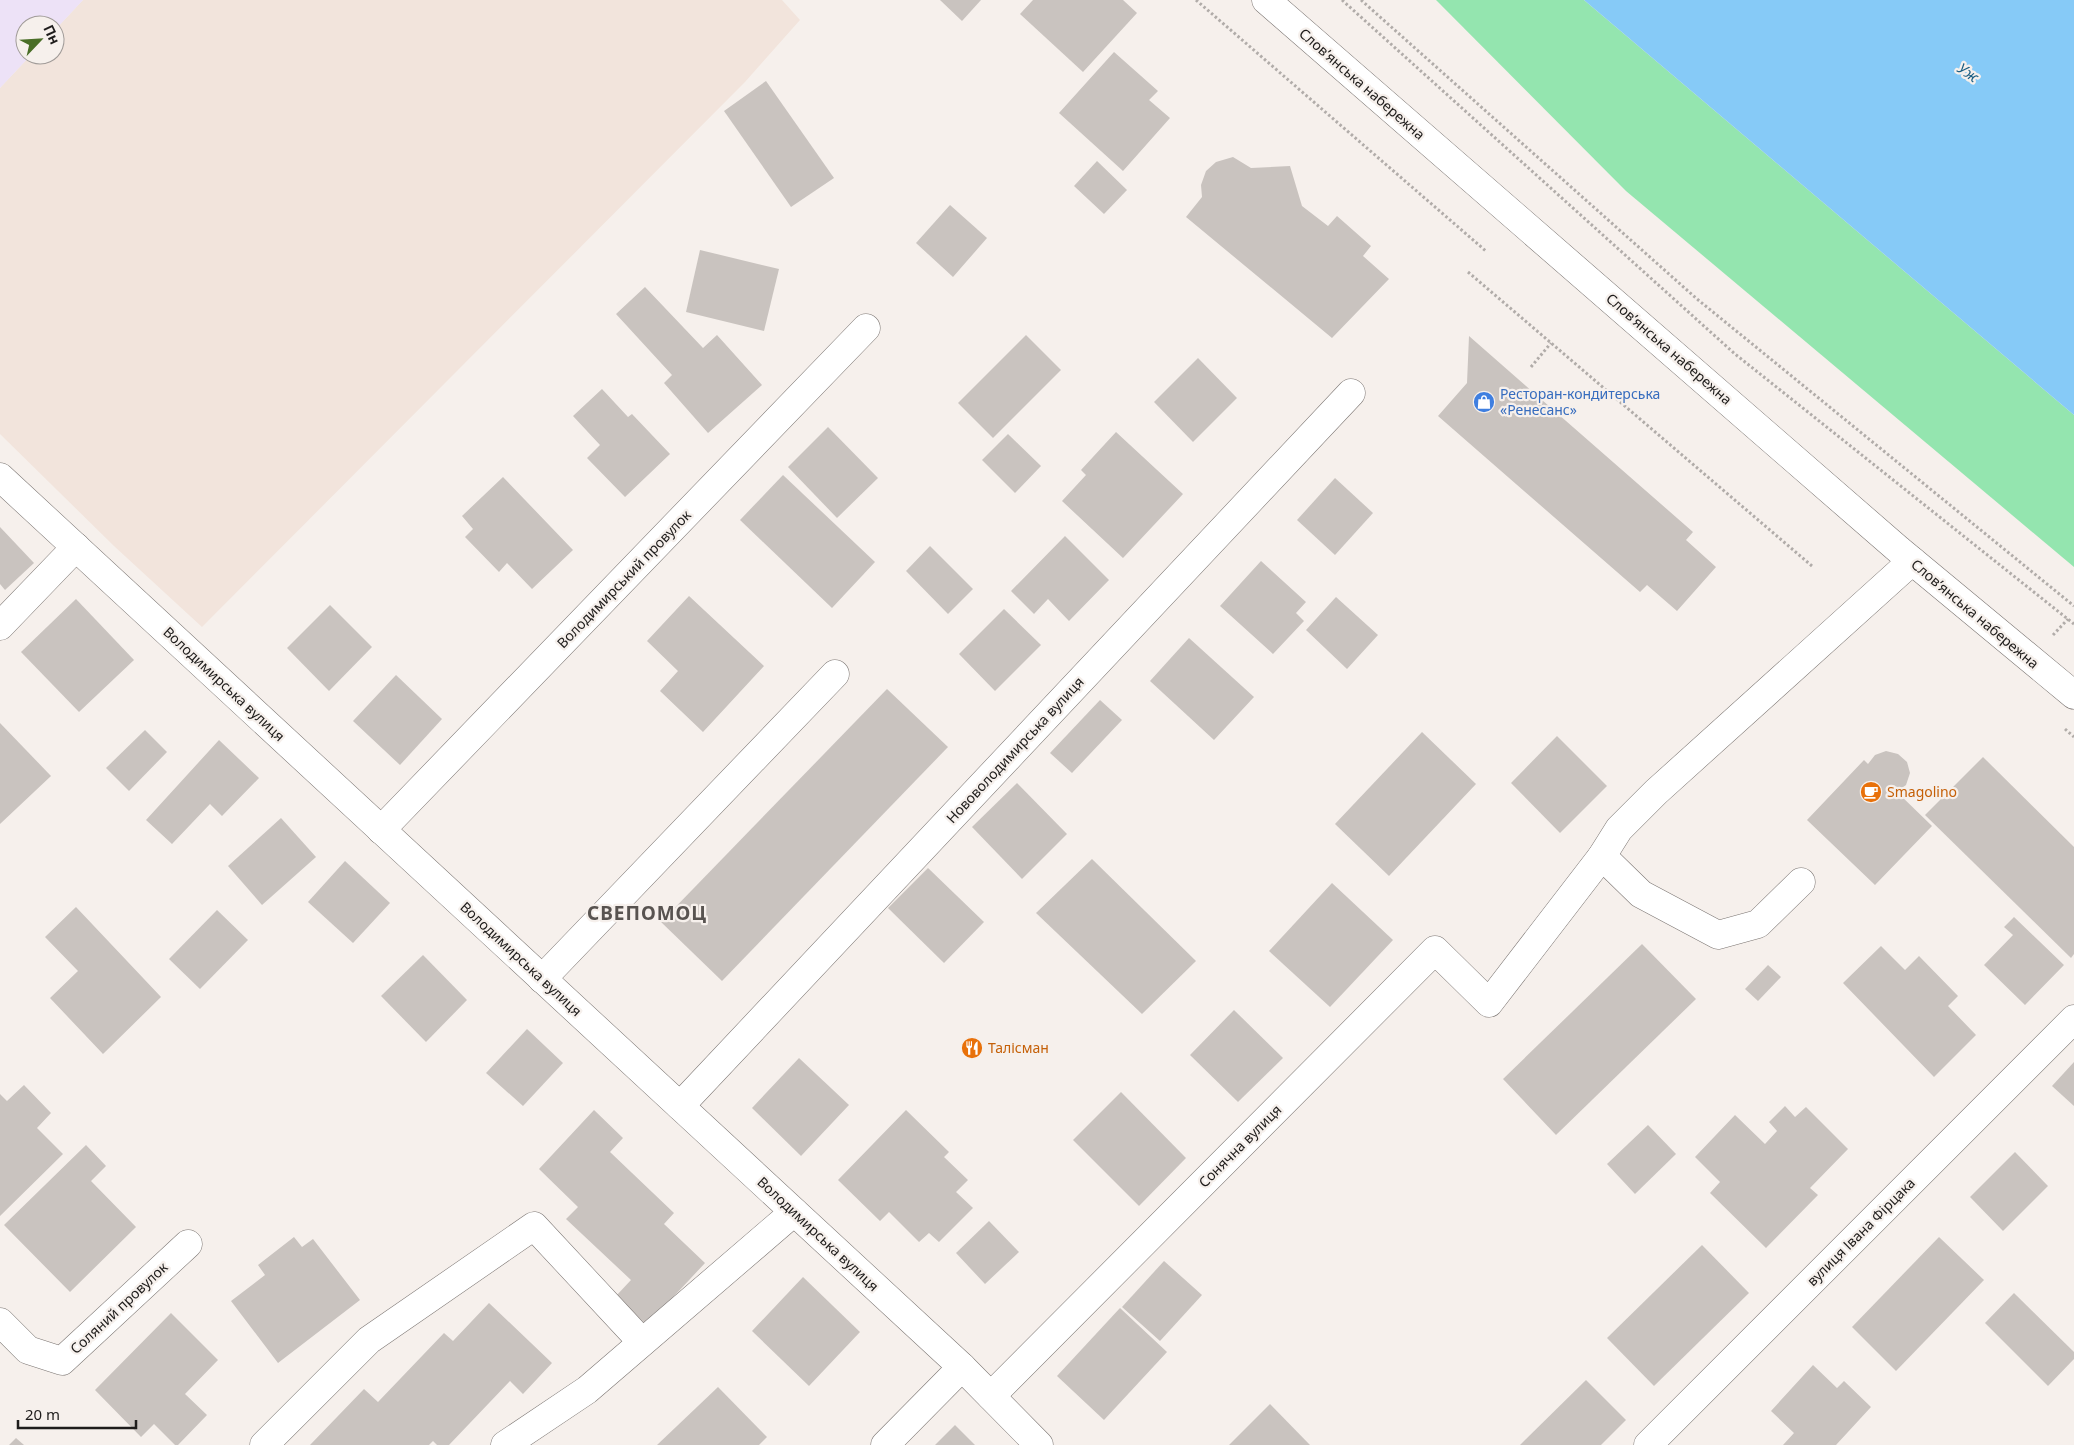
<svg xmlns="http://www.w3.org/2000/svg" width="2074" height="1445" font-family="'Noto Sans',sans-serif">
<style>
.built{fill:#f2e4dc}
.education{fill:#ede2f7}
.green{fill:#94e5af}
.water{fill:#86caf7}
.building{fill:#c9c3bf}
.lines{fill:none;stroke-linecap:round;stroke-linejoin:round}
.minor-casing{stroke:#7b7572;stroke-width:29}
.path{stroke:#b1aca9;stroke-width:3;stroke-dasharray:2.5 2.5;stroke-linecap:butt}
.minor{stroke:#fff;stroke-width:28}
.labels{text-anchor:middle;stroke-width:4.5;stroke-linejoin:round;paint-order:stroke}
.street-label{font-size:14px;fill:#1e1c1b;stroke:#f6f0ec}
.shop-label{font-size:14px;fill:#366cbe;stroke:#f6f0ec;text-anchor:start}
.food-label{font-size:14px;fill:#c56008;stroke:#f6f0ec;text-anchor:start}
.water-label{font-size:15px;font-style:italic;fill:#1a5d82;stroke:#f6f0ec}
.district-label{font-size:19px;font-weight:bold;letter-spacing:1px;fill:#585350;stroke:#f6f0ec}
</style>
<rect width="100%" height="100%" fill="#f6f0ec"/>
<polygon class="built" points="83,0 782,0 800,20 745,82 202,627 114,546 0,434 0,88 31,55 55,55 55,30"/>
<polygon class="education" points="0,0 83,0 55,30 55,25 25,25 25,55 31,55 0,88"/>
<polygon class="green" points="1436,0 1584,0 2074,415 2074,567 1626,191"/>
<polygon class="water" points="1584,0 2074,0 2074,415"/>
<g class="building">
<polygon points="940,0 981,0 962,21"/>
<polygon points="1033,0 1123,0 1137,13 1083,72 1020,14"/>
<polygon points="1114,52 1158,91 1149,100 1170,118 1123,171 1059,113"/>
<polygon points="766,81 834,178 791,207 724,111"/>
<polygon points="1233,157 1251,168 1290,166 1302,206 1328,226 1337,216 1371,246 1363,256 1389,279 1332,338 1186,217 1202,197 1201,185 1206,171 1216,162"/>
<polygon points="1097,161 1127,190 1104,214 1074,186"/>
<polygon points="950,205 987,238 953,277 916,243"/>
<polygon points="700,250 779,269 764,331 686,312"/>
<polygon points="645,287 703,348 717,335 762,385 708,433 664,383 672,375 616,314"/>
<polygon points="1026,335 1061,370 993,438 958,403"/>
<polygon points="1469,336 1693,532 1686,540 1716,567 1677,611 1647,585 1640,592 1438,416 1467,383"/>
<polygon points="1198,358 1237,398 1193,442 1154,402"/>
<polygon points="602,389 628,417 632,414 670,454 625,497 587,458 600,445 573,416"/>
<polygon points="828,427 878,478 837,518 788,467"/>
<polygon points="1116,432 1183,494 1123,558 1062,501 1086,475 1081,470"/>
<polygon points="1008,434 1041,466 1015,493 982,460"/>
<polygon points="783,475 875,562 832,608 740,520"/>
<polygon points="503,477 573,550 532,589 507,563 499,572 465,537 473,529 462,516"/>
<polygon points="1335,478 1373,513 1335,555 1297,520"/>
<polygon points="0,527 34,563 5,590 0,584"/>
<polygon points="1065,536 1109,580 1069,621 1048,599 1034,614 1011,591"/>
<polygon points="930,546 973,589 948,614 906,571"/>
<polygon points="1261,561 1306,602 1296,613 1304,621 1273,654 1220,606"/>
<polygon points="689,596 764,666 703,732 660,691 678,671 647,641"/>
<polygon points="1336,597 1378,635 1347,669 1306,630"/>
<polygon points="76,599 134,660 79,712 21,652"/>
<polygon points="330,605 372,647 329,691 287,648"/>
<polygon points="1004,609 1041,645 995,691 959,654"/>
<polygon points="1189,638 1254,697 1214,740 1150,681"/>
<polygon points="396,675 442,719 400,765 353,721"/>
<polygon points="887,689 948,747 722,981 661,922"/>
<polygon points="1100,700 1122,720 1072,773 1050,753"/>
<polygon points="0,723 51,776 0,824"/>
<polygon points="145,730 167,752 129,791 106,768"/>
<polygon points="1422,732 1476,784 1389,876 1335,824"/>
<polygon points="1557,736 1607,786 1560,833 1511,783"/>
<polygon points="219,740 259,778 222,816 210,804 172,844 146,820"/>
<polygon points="1886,751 1898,754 1907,762 1910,773 1906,785 1897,792 1932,826 1875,885 1807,820 1864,760 1868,764 1875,755"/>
<polygon points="1983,757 2074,847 2074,954 2071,958 1925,815"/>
<polygon points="1017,783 1067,834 1022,879 972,827"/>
<polygon points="281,818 316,857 262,905 228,866"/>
<polygon points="1092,859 1196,961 1142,1014 1036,913"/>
<polygon points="345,861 390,903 353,943 308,902"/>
<polygon points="928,868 984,922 944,963 888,908"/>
<polygon points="1332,883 1393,940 1330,1007 1269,951"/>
<polygon points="76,907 161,997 103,1054 50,998 78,971 45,937"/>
<polygon points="217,910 248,940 200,989 169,959"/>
<polygon points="2014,917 2064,965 2025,1005 1984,965 2013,935 2004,927"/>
<polygon points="1642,944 1696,999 1556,1135 1503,1079"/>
<polygon points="1881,946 1905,970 1919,956 1958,996 1948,1006 1976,1035 1934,1077 1843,983"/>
<polygon points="423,955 467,1000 426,1042 381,996"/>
<polygon points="1768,965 1781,977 1758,1001 1745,989"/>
<polygon points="1234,1010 1283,1058 1238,1102 1190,1055"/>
<polygon points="527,1029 563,1063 523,1106 486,1073"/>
<polygon points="799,1058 849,1105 801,1156 752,1108"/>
<polygon points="2074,1062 2074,1106 2052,1086"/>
<polygon points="24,1085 51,1113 37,1128 63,1154 0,1216 0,1094 7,1101"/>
<polygon points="1121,1092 1186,1158 1139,1206 1073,1140"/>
<polygon points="1785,1106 1795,1117 1806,1107 1848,1149 1810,1188 1818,1195 1766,1248 1710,1193 1720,1182 1695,1157 1735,1115 1765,1144 1777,1131 1769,1122"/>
<polygon points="594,1110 623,1138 610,1152 674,1213 664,1224 705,1263 647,1325 616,1296 631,1280 566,1219 578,1207 539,1169"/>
<polygon points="906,1110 949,1152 944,1157 968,1180 956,1192 973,1208 939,1242 929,1233 919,1242 889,1212 880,1221 838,1180"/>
<polygon points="1648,1125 1676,1154 1635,1194 1607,1164"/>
<polygon points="86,1145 106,1166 91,1181 136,1227 70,1292 4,1225"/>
<polygon points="2015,1152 2048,1186 2003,1231 1970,1197"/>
<polygon points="989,1221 1019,1252 985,1284 956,1253"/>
<polygon points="294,1237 302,1247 313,1239 360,1300 278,1363 231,1301 265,1275 258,1265"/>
<polygon points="1939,1237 1984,1280 1896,1371 1852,1327"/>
<polygon points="1702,1245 1749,1293 1654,1386 1607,1338"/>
<polygon points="1164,1261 1202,1295 1160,1341 1122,1307"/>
<polygon points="803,1277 860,1332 809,1386 752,1331"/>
<polygon points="2014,1293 2074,1352 2074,1359 2048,1386 1985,1323"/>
<polygon points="489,1303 552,1363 523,1394 510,1381 449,1445 437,1445 433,1441 429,1445 310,1445 364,1389 378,1402 444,1333 453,1341"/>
<polygon points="1120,1308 1167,1352 1104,1420 1057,1376"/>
<polygon points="171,1313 218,1360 185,1394 207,1415 178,1445 175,1445 154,1424 141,1437 95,1390"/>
<polygon points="1813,1365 1837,1388 1844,1381 1871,1407 1836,1445 1783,1445 1794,1433 1771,1411"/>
<polygon points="1586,1380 1626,1420 1601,1445 1520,1445"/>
<polygon points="718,1387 767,1437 759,1445 657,1445"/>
<polygon points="1270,1404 1310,1445 1229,1445"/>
<polygon points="955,1425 975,1445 935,1445"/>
<polygon points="16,1438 24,1445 9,1445"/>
</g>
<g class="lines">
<g class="minor-casing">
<g id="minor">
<polyline points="1266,0 1899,550 2074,695"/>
<polyline points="0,477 962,1367 1039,1445"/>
<polyline points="0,626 76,547"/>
<polyline points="381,830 866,328"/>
<polyline points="1602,856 1641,894 1718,935 1758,924 1801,882"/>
<polyline points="542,979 835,674"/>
<polyline points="680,1106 1351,393"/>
<polyline points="0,1322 28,1350 62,1361 188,1244"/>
<polyline points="991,1396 1435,950 1489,1003 1602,856 1619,829 1656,792 1912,561"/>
<polyline points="264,1445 369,1340 534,1226 642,1342"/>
<polyline points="505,1445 587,1390 794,1212"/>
<polyline points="885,1445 962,1367"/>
<polyline points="1648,1445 2074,1019"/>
</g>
</g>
<g class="path">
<polyline points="1196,0 1487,252"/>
<polyline points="1342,0 1735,354 2074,624"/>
<polyline points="1361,0 1697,299 2074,606"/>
<polyline points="1468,272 1812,566"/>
<polyline points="1531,367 1551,343"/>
<polyline points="2053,635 2068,619"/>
<polyline points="2065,729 2074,737"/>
</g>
<use href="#minor" class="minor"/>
</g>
<defs>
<g id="shop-disc" transform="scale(1.125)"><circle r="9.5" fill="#3f7fe0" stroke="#f6f0ec"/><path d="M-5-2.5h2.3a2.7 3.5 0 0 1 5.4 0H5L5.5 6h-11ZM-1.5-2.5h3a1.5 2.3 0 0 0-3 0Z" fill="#fff"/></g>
<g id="cafe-disc" transform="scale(1.125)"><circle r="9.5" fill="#e8710a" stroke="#f6f0ec"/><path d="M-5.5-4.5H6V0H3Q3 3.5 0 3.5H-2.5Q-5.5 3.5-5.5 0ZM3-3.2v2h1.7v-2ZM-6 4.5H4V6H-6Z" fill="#fff"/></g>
<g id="restaurant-disc" transform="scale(1.125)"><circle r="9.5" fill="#e8710a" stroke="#f6f0ec"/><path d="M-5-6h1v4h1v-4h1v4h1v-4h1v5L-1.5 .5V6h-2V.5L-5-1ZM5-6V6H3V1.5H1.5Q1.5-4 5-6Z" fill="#fff"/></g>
</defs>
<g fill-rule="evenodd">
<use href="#shop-disc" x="1484" y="402"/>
<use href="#cafe-disc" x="1871" y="792"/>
<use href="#restaurant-disc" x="972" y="1048"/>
</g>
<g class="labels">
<g class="street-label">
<text transform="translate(1362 84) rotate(41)" y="5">Словʼянська набережна</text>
<text transform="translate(1669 349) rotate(41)" y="5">Словʼянська набережна</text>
<text transform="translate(624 579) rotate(-46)" y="5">Володимирський провулок</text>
<text transform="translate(1975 614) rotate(40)" y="5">Словʼянська набережна</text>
<text transform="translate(224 684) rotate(43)" y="5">Володимирська вулиця</text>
<text transform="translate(1015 750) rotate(-47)" y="5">Нововолодимирська вулиця</text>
<text transform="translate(521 959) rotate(43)" y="5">Володимирська вулиця</text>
<text transform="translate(1240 1146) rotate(-45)" y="5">Сонячна вулиця</text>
<text transform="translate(1861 1232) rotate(-45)" y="5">вулиця Івана Фірцака</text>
<text transform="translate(818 1234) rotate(43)" y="5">Володимирська вулиця</text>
<text transform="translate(119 1308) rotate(-43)" y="5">Соляний провулок</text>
</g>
<g class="shop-label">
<text x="1500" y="399">Ресторан-кондитерська<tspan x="1500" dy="16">«Ренесанс»</tspan></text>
</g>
<g class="food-label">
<text x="1887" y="797">Smagolino</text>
<text x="988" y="1053">Талісман</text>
</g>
<g class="water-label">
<text transform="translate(1968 73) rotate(34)" y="5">Уж</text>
</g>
<g class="district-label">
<text x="647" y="920">СВЕПОМОЦ</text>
</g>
</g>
<g transform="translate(40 40) rotate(65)"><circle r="24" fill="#f6f0ec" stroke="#a09b98"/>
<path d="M0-4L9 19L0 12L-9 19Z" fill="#4a6e27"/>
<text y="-8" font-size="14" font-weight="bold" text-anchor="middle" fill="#1e1c1b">Пн</text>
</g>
<path d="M18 1420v8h118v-8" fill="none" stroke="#1e1c1b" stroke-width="2.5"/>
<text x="25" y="1420" font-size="15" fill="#1e1c1b" stroke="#f6f0ec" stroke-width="4" paint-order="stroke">20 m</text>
</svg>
